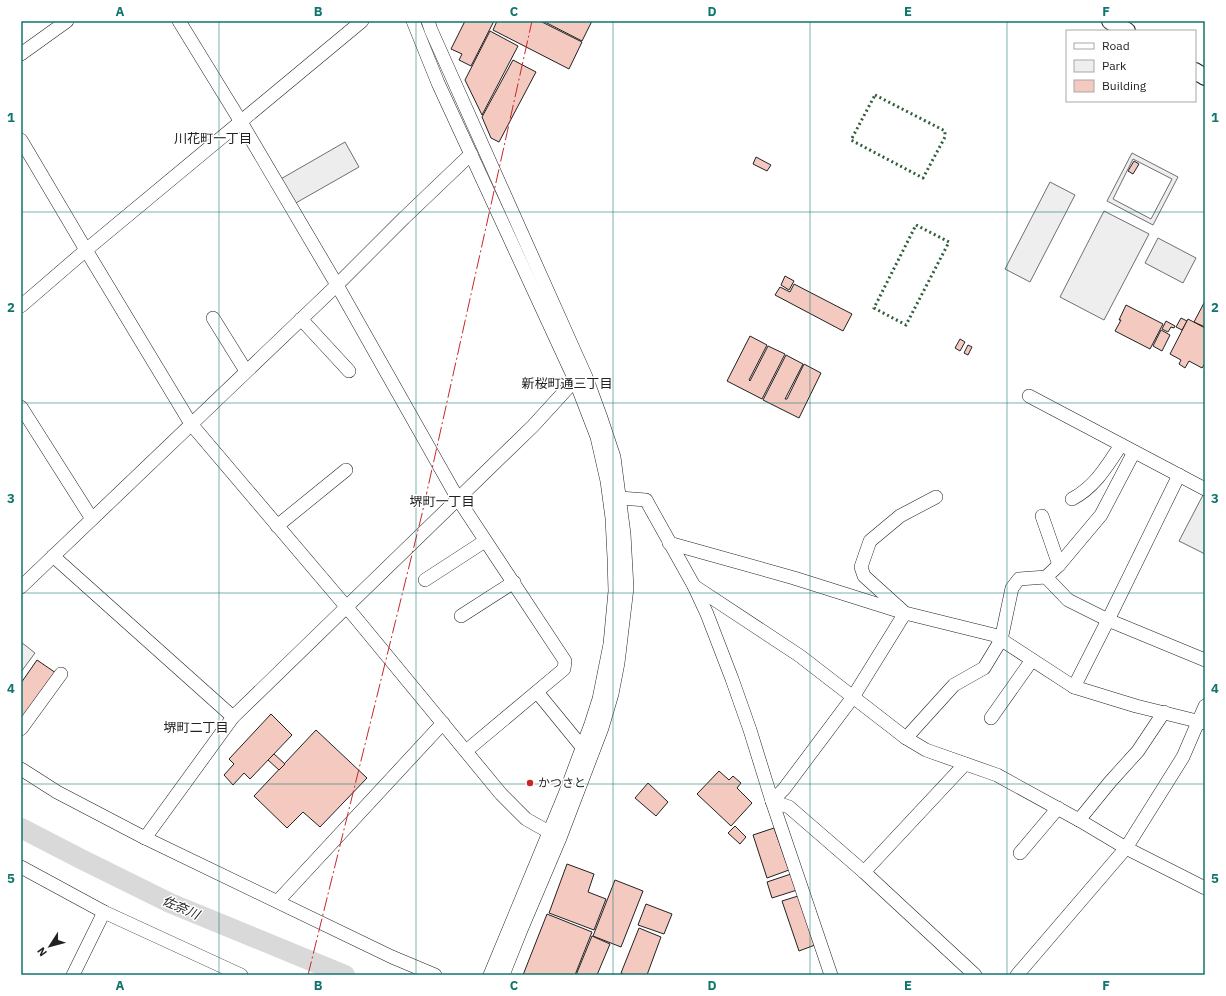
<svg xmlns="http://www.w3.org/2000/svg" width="1226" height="996" font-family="'IBM Plex Sans','Noto Sans JP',sans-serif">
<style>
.green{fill:#eee;stroke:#6f6f6f;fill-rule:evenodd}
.parking{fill:#ededed;stroke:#6f6f6f}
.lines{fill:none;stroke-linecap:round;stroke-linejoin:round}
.river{stroke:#d9d9d9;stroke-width:20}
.building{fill:#f3c9c0;stroke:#222}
.minor-casing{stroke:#222;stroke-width:14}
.major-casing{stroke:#222;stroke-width:18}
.minor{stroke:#fff;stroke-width:13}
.major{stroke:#fff;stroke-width:16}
.hedge{stroke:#2f5e38;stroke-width:3;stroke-dasharray:2 3;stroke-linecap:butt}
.power{stroke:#c62828;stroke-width:1;stroke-dasharray:14 3 2 3;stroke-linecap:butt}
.grid{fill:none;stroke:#0f766e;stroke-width:1;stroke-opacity:0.55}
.poi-dot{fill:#c62828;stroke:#fff;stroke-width:1.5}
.labels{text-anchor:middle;stroke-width:3;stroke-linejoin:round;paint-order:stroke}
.poi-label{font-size:12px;fill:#222;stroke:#fff;text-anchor:start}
.neighbourhood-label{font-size:13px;fill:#222;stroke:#fff}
.water-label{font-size:13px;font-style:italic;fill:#222;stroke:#fff}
.neatline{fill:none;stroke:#0f766e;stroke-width:1.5}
.grid-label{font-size:13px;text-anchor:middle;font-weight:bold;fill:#0f766e}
</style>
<rect width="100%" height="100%" fill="#fff"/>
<g class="green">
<path d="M 1132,153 L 1178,177 L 1153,225 L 1107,201 ZM 1133,159 L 1172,179 L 1151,219 L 1113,199 Z"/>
<polygon points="1050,182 1075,195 1030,282 1005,269"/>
<polygon points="1104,211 1149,234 1104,320 1060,297"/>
<polygon points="1203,495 1205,496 1205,554 1179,541"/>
<polygon points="21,642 35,653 21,672"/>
</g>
<g class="parking">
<polygon points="345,142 359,167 294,204 279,180"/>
<polygon points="1158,238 1196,258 1183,283 1145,263"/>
</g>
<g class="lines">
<polyline class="river" points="21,828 81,859 170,903 345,975"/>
</g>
<g class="building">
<polygon points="465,21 494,21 471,66 459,60 462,54 451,49"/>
<polygon points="497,21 540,21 582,42 569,69 493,30"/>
<polygon points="543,21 592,21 582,41"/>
<polygon points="490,31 518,46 482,115 465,80"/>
<polygon points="513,60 536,72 499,142 491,138 482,117"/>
<polygon points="756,157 771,165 767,171 753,164"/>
<polygon points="1134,161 1139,164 1133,174 1128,171"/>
<polygon points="785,276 794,281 789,290 781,285"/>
<polygon points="794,284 852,314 843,331 775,295 780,287 790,292"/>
<polygon points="1205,301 1205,327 1194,322"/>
<polygon points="1126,305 1163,324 1150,349 1115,331 1121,320 1119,320"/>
<polygon points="1181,318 1187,321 1182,330 1176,327"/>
<polygon points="1188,319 1205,328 1205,363 1202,368 1189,361 1185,368 1179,364 1181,360 1170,354"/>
<polygon points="1166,321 1175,326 1174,328 1171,327 1168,332 1162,329"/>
<polygon points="1161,330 1170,335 1162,351 1153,346"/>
<polygon points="750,336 767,345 749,380 750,381 768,346 785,354 762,399 727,381"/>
<polygon points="960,339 965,342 960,351 955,348"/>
<polygon points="968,345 972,347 968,355 964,353"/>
<polygon points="786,355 803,364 785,399 787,399 804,364 821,373 799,418 763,400"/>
<polygon points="37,660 56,673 21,722 21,683"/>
<polygon points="271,714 292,735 250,779 244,773 233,785 224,775 234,764 229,759"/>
<polygon points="316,730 367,778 320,827 303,812 287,828 254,796"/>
<polygon points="274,754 285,764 279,770 268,760"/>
<polygon points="719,771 729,780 733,776 741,783 737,788 752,803 731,826 697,794"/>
<polygon points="648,783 668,802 656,816 635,798"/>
<polygon points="735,826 746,837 740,844 728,833"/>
<polygon points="774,828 789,870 767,878 753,835"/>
<polygon points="567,864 594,874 588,892 606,899 594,930 549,913"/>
<polygon points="791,874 797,890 772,898 767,882"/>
<polygon points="615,880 643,891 621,947 593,936"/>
<polygon points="798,896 815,945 799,951 782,901"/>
<polygon points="646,904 672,914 664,934 638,925"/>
<polygon points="547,914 592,932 575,975 523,975"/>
<polygon points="639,928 661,937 647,975 625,975 621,973"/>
<polygon points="592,936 610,944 597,975 576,975"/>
</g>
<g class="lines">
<g class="minor-casing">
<g id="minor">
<polyline points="179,21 241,122 337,285 458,499 565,661 564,669 466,751"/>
<polyline points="413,21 438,83 575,380 597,437 607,481 612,518 614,558 615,591 610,644 599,699 591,724 565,794 490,975"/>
<polyline points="428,21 431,30 586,377 601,418 614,457 624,534 627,588 618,663 612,694 602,728 560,838 521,930 503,975"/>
<polyline points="21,54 67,21"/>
<polyline points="21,140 86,250 191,424 355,617 501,794 526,819 556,836"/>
<polyline points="21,306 86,250 362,21"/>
<polyline points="213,318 246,371"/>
<polyline points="301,319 349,371"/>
<polyline points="1029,396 1205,489"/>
<polyline points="21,407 92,519"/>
<polyline points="620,498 646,500 694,586 707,614 732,679 750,730 772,801 831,975"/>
<path d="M 1072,499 C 1095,487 1107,466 1121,445"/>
<polyline points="1042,516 1059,565"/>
<polyline points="277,526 346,470"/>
<polyline points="669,543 794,578 905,613 994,635 1074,687 1136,706 1205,723"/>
<polyline points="53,556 233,717"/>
<polyline points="1046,577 1068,600 1108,620 1205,660"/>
<polyline points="425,580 485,541"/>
<polyline points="694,586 800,656 906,738 926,750 997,775 1079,820 1126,848 1205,888"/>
<polyline points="21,587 337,285 404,218 471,154"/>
<polyline points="461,616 514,582"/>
<polyline points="1074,687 1108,620 1179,475"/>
<polyline points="537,692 582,747"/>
<polyline points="991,718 1032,660"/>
<polyline points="21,729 61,674"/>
<polyline points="906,738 954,685 984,668 1001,640 1012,588 1019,579 1046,577 1059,565 1101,515 1134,452"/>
<polyline points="21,769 57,792 145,838 392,957 435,975"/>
<polyline points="772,801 784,789 853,697 905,613 864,576 861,567 870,541 900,516 936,497"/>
<polyline points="772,801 789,807 864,872 975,975"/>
<polyline points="1079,820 1110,782 1138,751 1164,712"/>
<polyline points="145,838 233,717 533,426 575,380"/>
<polyline points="1020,853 1058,808"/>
<polyline points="21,867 104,912 241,975"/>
<polyline points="864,872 965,764"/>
<polyline points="278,901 443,723"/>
<polyline points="73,975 104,912"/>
<polyline points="1017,975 1126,848 1183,757 1205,706"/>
</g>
</g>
<g class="major-casing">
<g id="major">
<polyline points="1110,21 1127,31"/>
<polyline points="1195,71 1205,77"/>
</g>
</g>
<use href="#minor" class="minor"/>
<use href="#major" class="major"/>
<g class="hedge">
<polygon points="875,95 945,131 945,137 923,178 851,140"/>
<polygon points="916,225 949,242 906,325 874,308"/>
</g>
<polyline class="power" points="308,975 422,514 532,21"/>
</g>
<path class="grid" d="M 219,21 L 219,975M 416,21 L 416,975M 613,21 L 613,975M 810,21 L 810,975M 1007,21 L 1007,975M 21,212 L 1205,212M 21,403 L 1205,403M 21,593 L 1205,593M 21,784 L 1205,784"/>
<circle class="poi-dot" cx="530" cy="783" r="4"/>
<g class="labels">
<g class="poi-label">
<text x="538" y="787">かつさと</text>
</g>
<g class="neighbourhood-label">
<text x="213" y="143">川花町一丁目</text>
<text x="567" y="388">新桜町通三丁目</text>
<text x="442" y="506">堺町一丁目</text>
<text x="196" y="732">堺町二丁目</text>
</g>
<g class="water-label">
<text transform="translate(181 907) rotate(24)" y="5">佐奈川</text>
</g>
</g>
<rect width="1226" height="996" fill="none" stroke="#ffffff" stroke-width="44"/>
<rect x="1066" y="30" width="130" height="72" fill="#ffffff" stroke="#a7a7a7"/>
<rect x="1074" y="43" width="20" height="6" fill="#ffffff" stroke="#a7a7a7"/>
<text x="1102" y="50" font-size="12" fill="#222222">Road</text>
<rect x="1074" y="60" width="20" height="12" fill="#eeeeee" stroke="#a7a7a7"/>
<text x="1102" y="70" font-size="12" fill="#222222">Park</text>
<rect x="1074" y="80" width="20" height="12" fill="#f3c9c0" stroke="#a7a7a7"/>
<text x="1102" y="90" font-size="12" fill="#222222">Building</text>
<g transform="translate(50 946) rotate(234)" stroke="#ffffff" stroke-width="3" paint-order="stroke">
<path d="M0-3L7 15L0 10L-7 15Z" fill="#222222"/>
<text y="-6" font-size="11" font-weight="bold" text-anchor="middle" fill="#222222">N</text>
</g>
<rect x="22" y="22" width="1182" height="952" class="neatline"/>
<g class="grid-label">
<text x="120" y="16">A</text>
<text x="318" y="16">B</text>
<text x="514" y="16">C</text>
<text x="712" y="16">D</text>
<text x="908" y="16">E</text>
<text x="1106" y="16">F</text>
<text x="11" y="122">1</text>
<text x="1215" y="122">1</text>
<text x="11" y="312">2</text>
<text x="1215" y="312">2</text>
<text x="11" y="503">3</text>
<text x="1215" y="503">3</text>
<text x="11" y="693">4</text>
<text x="1215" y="693">4</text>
<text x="11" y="883">5</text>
<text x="1215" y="883">5</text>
<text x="120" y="990">A</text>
<text x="318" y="990">B</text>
<text x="514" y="990">C</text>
<text x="712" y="990">D</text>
<text x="908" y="990">E</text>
<text x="1106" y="990">F</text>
</g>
</svg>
